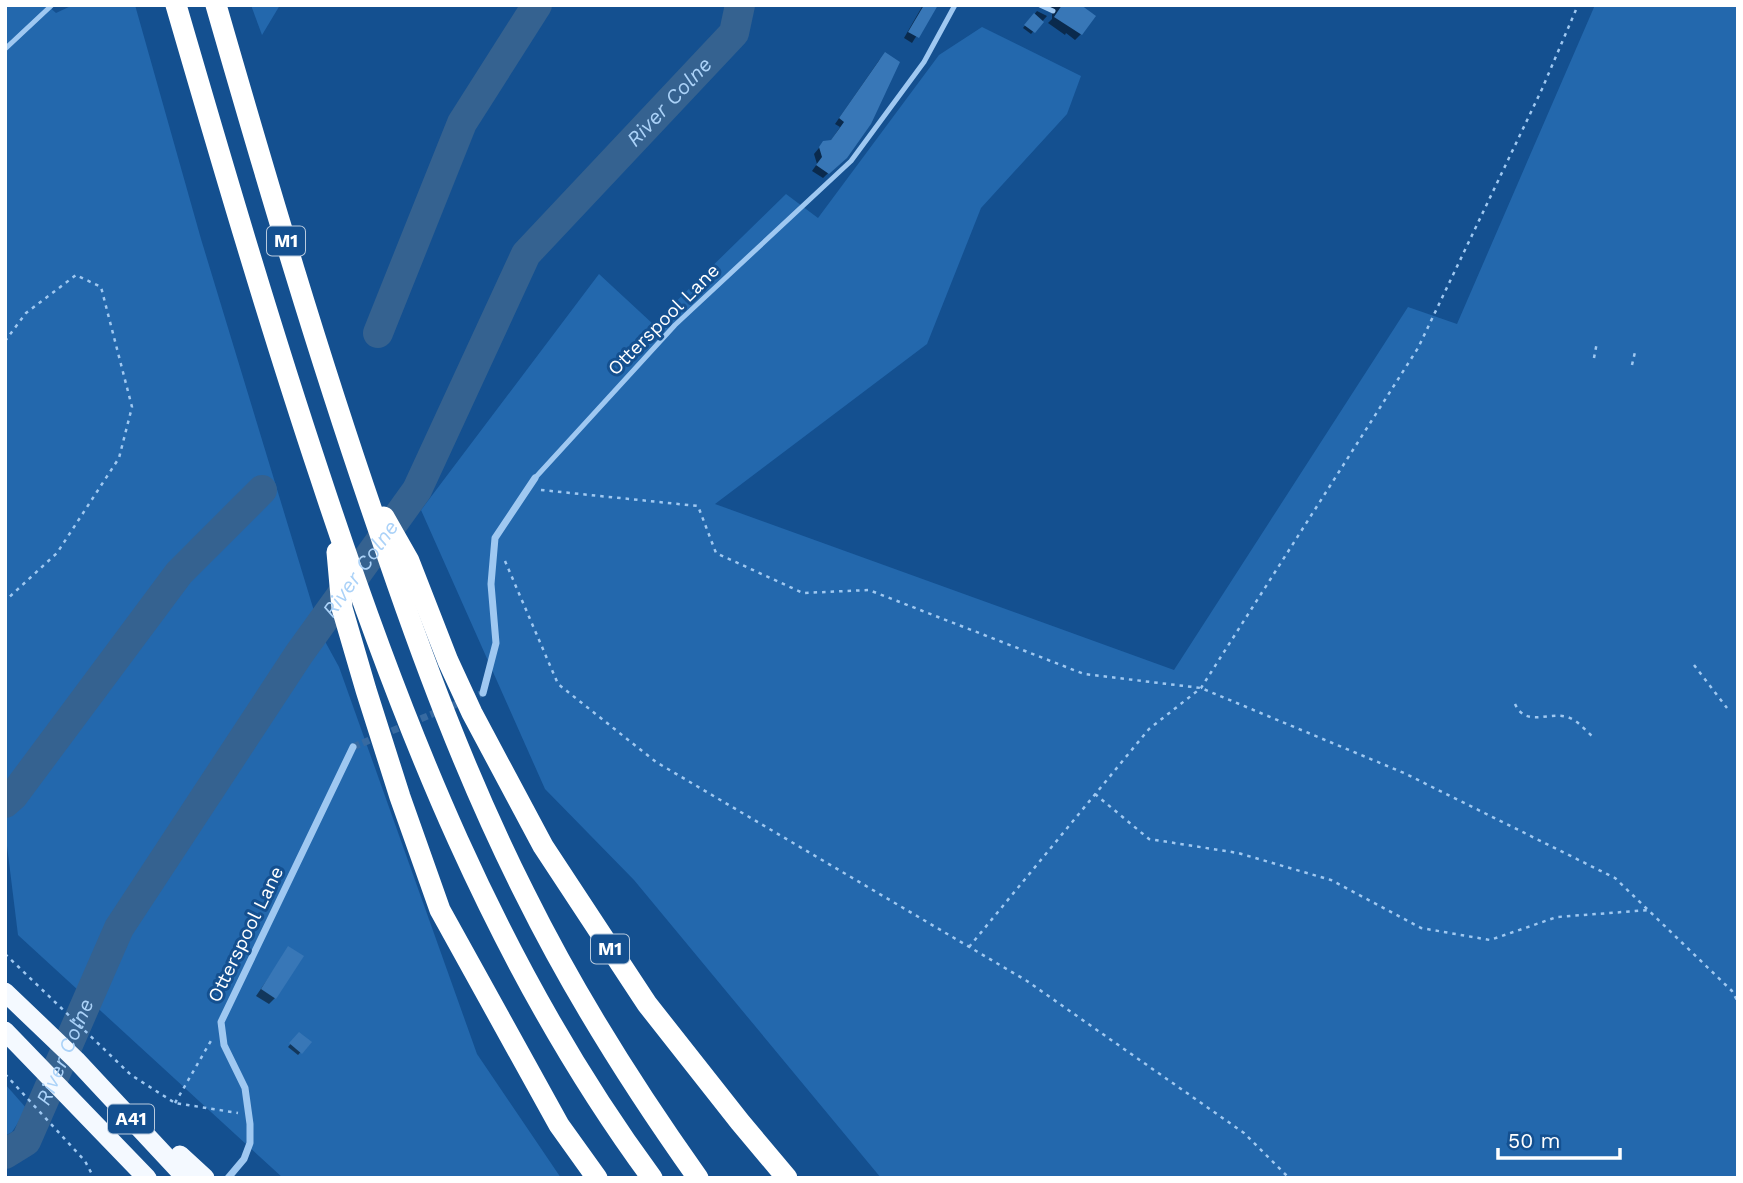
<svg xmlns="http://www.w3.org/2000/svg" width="1743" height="1183" font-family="'Work Sans',sans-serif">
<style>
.green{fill:#2368ad}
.shadow{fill:#0007}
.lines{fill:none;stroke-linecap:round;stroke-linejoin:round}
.river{stroke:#356290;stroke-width:30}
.building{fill:#3877b7}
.minor-tunnel{stroke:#376aa1;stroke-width:7;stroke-dasharray:7 3.5;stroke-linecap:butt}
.path{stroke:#9fc8f1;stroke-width:2.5;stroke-dasharray:3.5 5;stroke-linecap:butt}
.service{stroke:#9fc8f1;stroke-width:5}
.minor{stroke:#9fc8f1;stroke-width:7}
.trunk{stroke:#f4f9ff;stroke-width:19}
.motorway{stroke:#fff;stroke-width:21}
.labels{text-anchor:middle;stroke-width:6;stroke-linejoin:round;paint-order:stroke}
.shield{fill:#145090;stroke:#b8cade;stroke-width:2}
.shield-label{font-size:18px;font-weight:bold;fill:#fff}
.street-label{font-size:19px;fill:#fff;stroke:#145090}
.water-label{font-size:21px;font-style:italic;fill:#abd2f8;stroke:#145090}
</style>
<rect width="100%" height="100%" fill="#145090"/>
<g class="green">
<polygon points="5,5 47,5 56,13 73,5 135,5 201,239 321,634 339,667 477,1054 561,1178 283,1178 18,935 7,846 5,846"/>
<polygon points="251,5 280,5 262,35"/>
<polygon points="1595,5 1738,5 1738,1178 881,1178 634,880 545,789 421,510 599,274 653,324 786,194 818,218 939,55 982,27 1081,76 1067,114 981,208 927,344 715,504 1174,670 1408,307 1457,324"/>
<polygon points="5,1084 27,1109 12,1132 5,1136"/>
</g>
<g class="shadow">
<polygon points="923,5 936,5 912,43 904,38"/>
<polygon points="1039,5 1078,5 1081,34 1075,40 1066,33 1065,35 1048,23 1052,19 1052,13"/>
<polygon points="1037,11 1047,16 1031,34 1023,28"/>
<polygon points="880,59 846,156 823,178 812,171 817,164 814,154 824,142 830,142 840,127 835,124"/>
<polygon points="289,948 275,998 269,1004 256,996"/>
<polygon points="299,1034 309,1043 298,1055 288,1047"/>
</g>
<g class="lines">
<g class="river">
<polyline points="378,333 462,123 537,5"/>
<polyline points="5,803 13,796 179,573 262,490"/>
<path id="s1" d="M 5,1154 L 26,1141 L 119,928 L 299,654 L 417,490 L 526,254 L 734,33 L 740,5"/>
</g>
</g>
<g class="building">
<polygon points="924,5 938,5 919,38 908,32"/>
<polygon points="1062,5 1081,5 1096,16 1082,35 1054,17"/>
<polygon points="1034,13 1044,22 1035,33 1024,25"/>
<polygon points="885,52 900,62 871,124 847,158 829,174 816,165 822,157 819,147 823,141 831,140 844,122 839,118"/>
<polygon points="288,946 304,956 276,999 261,989"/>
<polygon points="299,1032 312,1042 302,1054 289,1043"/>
</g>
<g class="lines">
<polyline class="minor-tunnel" points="353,747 483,693"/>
<g class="path">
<polyline points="5,341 26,313 76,275 101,287 132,407 119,458 57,553 5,601"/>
<polyline points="1594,358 1597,342"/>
<polyline points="1632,365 1635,352"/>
<polyline points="541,490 698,506 716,553 803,593 869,590 1084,674 1201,688 1404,773 1615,878 1732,991 1738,1002"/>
<polyline points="505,561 558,684 656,762 1027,981 1244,1133 1289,1178"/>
<polyline points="1694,665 1727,708"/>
<path d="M 1515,704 C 1526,728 1549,711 1567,717 C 1578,720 1586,731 1594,738"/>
<polyline points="1095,794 1149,839 1238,853 1331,880 1421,928 1490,940 1557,917 1649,910"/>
<polyline points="969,947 1149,729 1201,688 1418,348 1542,89 1578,5"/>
<polyline points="5,954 131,1075 175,1103 238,1113"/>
<polyline points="5,1074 85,1161 94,1178"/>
<polyline points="175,1103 212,1039"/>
</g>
<g class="service">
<polyline points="1040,5 1053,11"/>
<polyline points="5,49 52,5"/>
<polyline points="535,478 675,325 851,161 924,62 955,5"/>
</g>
<g class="minor">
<polyline points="483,693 496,643 491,584 495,538 535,478"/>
<polyline points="228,1178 244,1159 250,1143 250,1124 245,1088 224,1045 221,1022 353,747"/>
</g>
<g class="trunk">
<polyline points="5,992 76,1060 186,1178"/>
<polyline points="5,1031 147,1178"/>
<polyline points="180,1155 205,1178"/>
</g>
<g class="motorway">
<path d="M 176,5 C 222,163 268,320 320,476 C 401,722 497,968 652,1178"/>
<path d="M 216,5 C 267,182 319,358 379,531 C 421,655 466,777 525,894 C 574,993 634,1088 698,1178"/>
<polyline points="384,517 409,561 448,661 472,713 543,846 647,1004 740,1122 787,1178"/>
<polyline points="337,552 342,608 366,690 400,797 440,910 559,1125 597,1178"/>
</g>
</g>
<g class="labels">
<g class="shield">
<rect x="267" y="226.5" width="38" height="29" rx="5"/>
<rect x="591" y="934.5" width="38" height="29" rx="5"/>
<rect x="108" y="1104.5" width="46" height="29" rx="5"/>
</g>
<g class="shield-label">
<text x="286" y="247">M1</text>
<text x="610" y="955">M1</text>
<text x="131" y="1125">A41</text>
</g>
<g class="street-label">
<text transform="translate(663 319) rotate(-45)" y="7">Otterspool Lane</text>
<text transform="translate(245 934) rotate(-64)" y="7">Otterspool Lane</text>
</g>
<g class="water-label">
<text dy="7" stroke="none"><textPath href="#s1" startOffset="1256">River Colne</textPath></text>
<text dy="7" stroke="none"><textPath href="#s1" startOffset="690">River Colne</textPath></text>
<text dy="7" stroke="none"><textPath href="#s1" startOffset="122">River Colne</textPath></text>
</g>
</g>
<rect width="1743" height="1183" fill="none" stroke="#ffffff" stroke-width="14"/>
<path d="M1498 1148v10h122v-10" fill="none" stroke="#ffffff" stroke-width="3.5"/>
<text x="1508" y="1148" font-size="21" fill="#ffffff" stroke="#145090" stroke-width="5" paint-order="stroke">50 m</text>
</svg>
